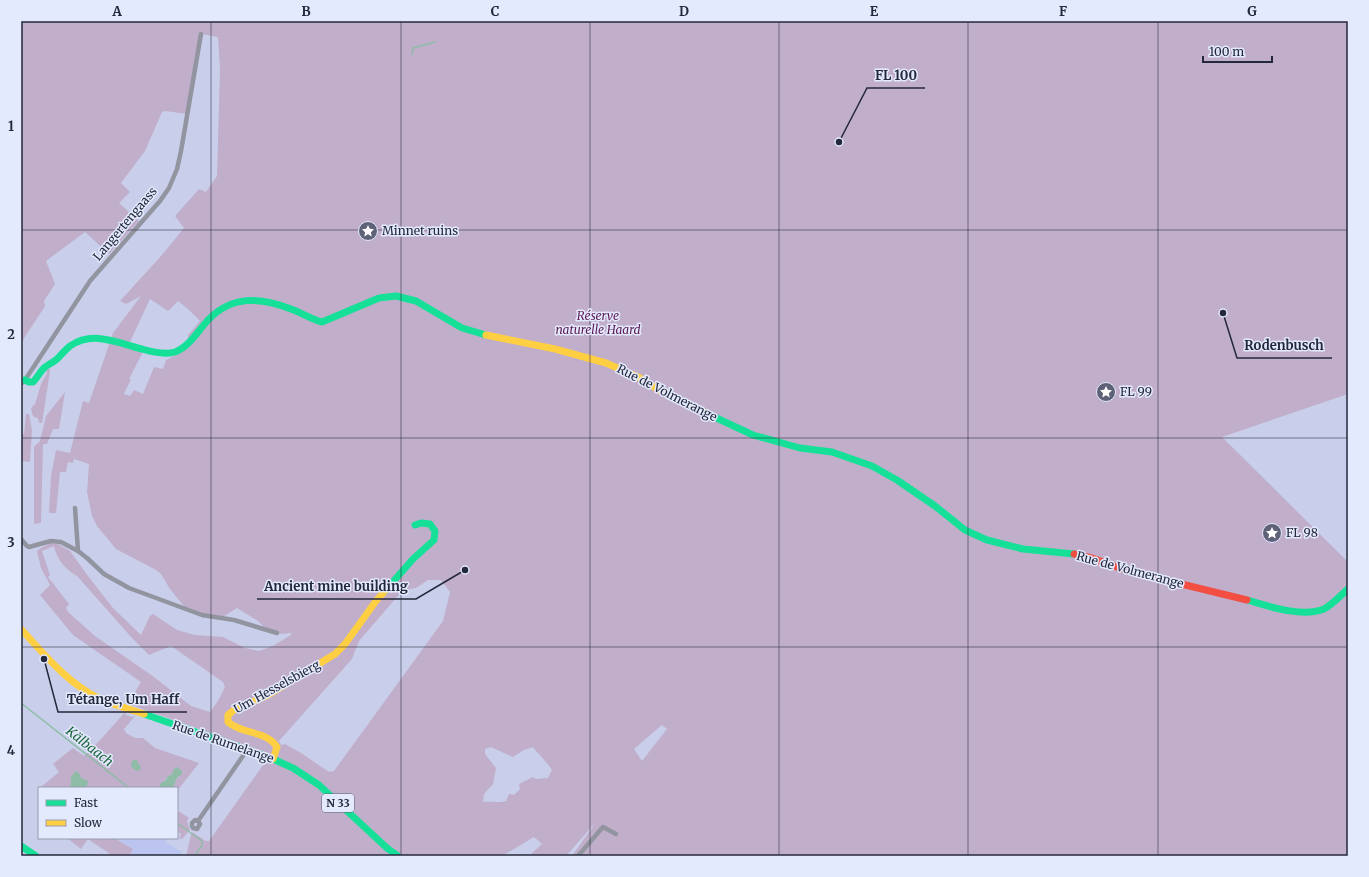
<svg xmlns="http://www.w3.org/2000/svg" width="1369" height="877" font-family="Merriweather,serif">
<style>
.built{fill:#bbc5f0}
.green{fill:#c0aecb;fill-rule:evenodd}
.water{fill:#8ebca6}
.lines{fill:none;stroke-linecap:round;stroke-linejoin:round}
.stream{stroke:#8ebca6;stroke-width:1.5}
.street{stroke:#9294a0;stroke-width:4.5}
.fast{stroke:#16e098;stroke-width:7}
.slow{stroke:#ffcf43;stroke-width:7}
.jam{stroke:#f24e42;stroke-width:7}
.grid{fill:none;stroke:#24283b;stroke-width:1;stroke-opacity:0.55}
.labels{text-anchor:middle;stroke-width:3;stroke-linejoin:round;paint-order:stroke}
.shield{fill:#e4eafe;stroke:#5e6276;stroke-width:1}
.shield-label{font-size:11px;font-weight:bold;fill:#24283b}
.street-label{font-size:12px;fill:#24283b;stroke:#e4eafe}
.poi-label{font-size:12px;fill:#24283b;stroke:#e4eafe;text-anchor:start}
.park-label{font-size:12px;font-style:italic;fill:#5c1953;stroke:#e4eafe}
.water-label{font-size:13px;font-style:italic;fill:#1e653c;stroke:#e4eafe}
.leader{fill:none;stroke:#24283b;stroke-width:1.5}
.callout-dot{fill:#24283b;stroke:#e4eafe;stroke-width:1.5}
.callout-label{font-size:13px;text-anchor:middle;font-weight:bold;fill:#24283b;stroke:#e4eafe;stroke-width:3;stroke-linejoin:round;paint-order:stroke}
.neatline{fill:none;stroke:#24283b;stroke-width:1.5}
.grid-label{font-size:13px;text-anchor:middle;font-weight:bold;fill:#24283b}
</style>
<rect width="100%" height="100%" fill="#c9cfeb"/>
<polygon class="built" points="114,838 168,838 165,842 182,852 180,856 129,856 133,849"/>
<g class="green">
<path d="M 21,21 L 1348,21 L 1348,394 L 1222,437 L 1348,562 L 1348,856 L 572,856 L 596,822 L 566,856 L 529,856 L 542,844 L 534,837 L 502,856 L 186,856 L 191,835 L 192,832 L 206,841 L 209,841 L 271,754 L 128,704 L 141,682 L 73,635 L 40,595 L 50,585 L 41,568 L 37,551 L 41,548 L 51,543 L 58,544 L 70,551 L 88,576 L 113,608 L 141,635 L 150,616 L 153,614 L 177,630 L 195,635 L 223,637 L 245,648 L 259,651 L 273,646 L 291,635 L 291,633 L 282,634 L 268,631 L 258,621 L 237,608 L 221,618 L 187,610 L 170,589 L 161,574 L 156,570 L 116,549 L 97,526 L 92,516 L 87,492 L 89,464 L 74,459 L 73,463 L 68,462 L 66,472 L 60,472 L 56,513 L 49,513 L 51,476 L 56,450 L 70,453 L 83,401 L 89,403 L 113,333 L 141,296 L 126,304 L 120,301 L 161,256 L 184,228 L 175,216 L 199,189 L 206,192 L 217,176 L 220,69 L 218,37 L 202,34 L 188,114 L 165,111 L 162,112 L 145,151 L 121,183 L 130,192 L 119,203 L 139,221 L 109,254 L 85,232 L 46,261 L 55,284 L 44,301 L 45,306 L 21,343 ZM 150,299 L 168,311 L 178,301 L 188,309 L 200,321 L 188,335 C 188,350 178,354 166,360 L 163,369 L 154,367 L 143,394 L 134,390 L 130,396 L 124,394 L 131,379 L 129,379 L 144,350 L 129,344 ZM 54,546 C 57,560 65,569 77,576 L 132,638 L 149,655 L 171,646 L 223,682 L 225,687 L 218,701 L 210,712 L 191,706 L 154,677 L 95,636 L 68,612 L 66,608 L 69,604 L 48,577 L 50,575 L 42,551 ZM 428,580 L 441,580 L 450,592 L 443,621 L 334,771 L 329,772 L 301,753 L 285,744 L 281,745 L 279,741 L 352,659 L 359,641 L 403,590 L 416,588 ZM 662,725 L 667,729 L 642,761 L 634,749 ZM 491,747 L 513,757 L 524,750 L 533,747 C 539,755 546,761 552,770 L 548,778 L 536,779 L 533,777 L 519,784 L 520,789 L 514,795 L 509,794 L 506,801 C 498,803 491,801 483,802 L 484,794 L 493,784 L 496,768 L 485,754 L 485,749 Z"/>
<polygon points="49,365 50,371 43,417 42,423 39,423 38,418 34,417 32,414 31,408 35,404 41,384 47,373 45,367"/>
<polygon points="65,392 59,429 53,429 47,444 43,444 41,523 34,524 34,447 40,441 46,416"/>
<polygon points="26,414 29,414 32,430 30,462 21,461 21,434 24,434"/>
<polygon points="125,712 126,715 132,717 135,716 124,729 126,733 135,738 143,738 155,748 199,763 177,791 177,788 173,788 177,778 180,777 172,774 167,777 160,787 160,788 40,788 59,772 53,764 73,748 84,756 102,738"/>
<polygon points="177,810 189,818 187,821 190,830 182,839 179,838 181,834 177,831"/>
<polygon points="67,838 114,838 133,849 129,856 113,856 88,839 81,849"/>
</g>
<g class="water">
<polygon points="133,760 137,760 138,764 141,766 140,770 137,771 132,768 131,764"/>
<polygon points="177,767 182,771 182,774 177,778 173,788 160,788 160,784 166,780 167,777 172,774 174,769"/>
<polygon points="75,771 79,773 81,778 88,781 87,786 84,788 68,788 70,787 71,784 71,776 73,775"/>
</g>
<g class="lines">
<g class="stream">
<polyline points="412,54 413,48 435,42"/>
<polyline points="21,703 129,788"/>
<polyline points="177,823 202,841 202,845 195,856"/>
</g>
<g class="street">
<polyline points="21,384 25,380 90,281 160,201 169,188 177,169 181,151 201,34"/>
<polyline points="75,508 78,551"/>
<polyline points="21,539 27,546 29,547 51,541 61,542 78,551 87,558 104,574 129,588 202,615 234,620 277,633"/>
<polyline points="198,821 200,824 197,829 193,828 192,826 192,823 195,820 198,821 247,750"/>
<polyline points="578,856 603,827 616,834"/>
</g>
<g class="fast">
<path d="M 25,380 L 29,382 L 33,382 C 37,378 40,372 44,368 C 48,364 53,363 57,359 C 61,355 65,350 70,346 C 93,330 118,343 142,349 C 152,352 165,355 175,352 C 189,347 198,331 208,320 C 232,295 260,297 291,309 C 302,313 311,319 322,322 L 379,298 L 396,296 L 416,301 L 462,328 L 486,335"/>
<polyline points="710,415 753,435 800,448 832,452 872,466 897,480 935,506 965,530 987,540 1023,549 1074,554"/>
<polyline points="384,592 413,559 434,540 435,531 430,524 421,523 415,525"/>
<path d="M 1247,600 C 1268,606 1302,618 1324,609 C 1333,604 1340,596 1348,589"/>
<polyline points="144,714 273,759 293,768 319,785 387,848 398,856"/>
<polyline points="21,846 36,856"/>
</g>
<g class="slow">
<polyline points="486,335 555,349 606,363 640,378 667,395 710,415"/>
<path d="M 21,629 C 44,654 68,684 100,699 C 114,705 130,709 144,714"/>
<path d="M 273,759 L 277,747 C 266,730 243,735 228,722 L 228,715 L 234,710 L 268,695 L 335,654 L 345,644 L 376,601 L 384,592"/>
</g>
<polyline class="jam" points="1074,554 1092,558 1128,571 1247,600"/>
</g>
<path class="grid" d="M 211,21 L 211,856M 401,21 L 401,856M 590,21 L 590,856M 779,21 L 779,856M 968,21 L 968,856M 1158,21 L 1158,856M 21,230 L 1348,230M 21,438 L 1348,438M 21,647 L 1348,647"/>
<defs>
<g id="sight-disc" transform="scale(1)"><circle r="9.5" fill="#5e6279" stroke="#e4eafe"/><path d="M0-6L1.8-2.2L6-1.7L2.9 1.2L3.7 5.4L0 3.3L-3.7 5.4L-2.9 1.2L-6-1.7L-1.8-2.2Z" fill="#fff"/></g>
</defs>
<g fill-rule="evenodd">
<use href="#sight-disc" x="368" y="231"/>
<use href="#sight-disc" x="1106" y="392"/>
<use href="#sight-disc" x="1272" y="533"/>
</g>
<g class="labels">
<rect class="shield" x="322" y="794" width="32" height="18" rx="3"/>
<g class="shield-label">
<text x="338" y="807">N 33</text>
</g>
<g class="street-label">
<text transform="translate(125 224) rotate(-50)" y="4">Langertengaass</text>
<text transform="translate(667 393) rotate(27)" y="4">Rue de Volmerange</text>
<text transform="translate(1130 570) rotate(15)" y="4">Rue de Volmerange</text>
<text transform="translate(277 687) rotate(-29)" y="4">Um Hesselsbierg</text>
<text transform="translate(223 742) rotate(19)" y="4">Rue de Rumelange</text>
</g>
<g class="poi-label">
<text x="382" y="235">Minnet ruins</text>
<text x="1120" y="396">FL 99</text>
<text x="1286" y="537">FL 98</text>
</g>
<g class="park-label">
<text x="598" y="320">Réserve<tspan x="598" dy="14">naturelle Haard</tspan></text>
</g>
<g class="water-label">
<text transform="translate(90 746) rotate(38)" y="5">Kälbaach</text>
</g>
</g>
<path class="leader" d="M839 142L867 88H925M1223 313L1237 358H1332M465 570L416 599H257M44 659L58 712H187"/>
<g class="callout-dot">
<circle cx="839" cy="142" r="4"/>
<circle cx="1223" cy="313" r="4"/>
<circle cx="465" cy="570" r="4"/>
<circle cx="44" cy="659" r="4"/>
</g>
<g class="callout-label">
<text x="896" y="80">FL 100</text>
<text x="1284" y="350">Rodenbusch</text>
<text x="336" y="591">Ancient mine building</text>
<text x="123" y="704">Tétange, Um Haff</text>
</g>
<rect width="1369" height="877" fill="none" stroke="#e4eafe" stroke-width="44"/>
<rect x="38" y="787" width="140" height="52" fill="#e4eafe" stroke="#979cb0"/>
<rect x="46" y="800" width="20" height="6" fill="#16e098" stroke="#979cb0"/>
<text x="74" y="807" font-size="12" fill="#24283b">Fast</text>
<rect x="46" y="820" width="20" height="6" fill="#ffcf43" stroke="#979cb0"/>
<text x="74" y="827" font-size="12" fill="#24283b">Slow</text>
<path d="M1203 56v6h69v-6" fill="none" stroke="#24283b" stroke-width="2"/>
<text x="1209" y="56" font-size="12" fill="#24283b" stroke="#e4eafe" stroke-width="3" paint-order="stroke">100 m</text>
<rect x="22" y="22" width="1325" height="833" class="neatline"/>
<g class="grid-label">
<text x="117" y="16">A</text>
<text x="306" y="16">B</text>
<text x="495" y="16">C</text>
<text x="684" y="16">D</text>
<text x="874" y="16">E</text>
<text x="1063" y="16">F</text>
<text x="1252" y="16">G</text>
<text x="11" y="131">1</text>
<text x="11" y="339">2</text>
<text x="11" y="547">3</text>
<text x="11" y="755">4</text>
</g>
</svg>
